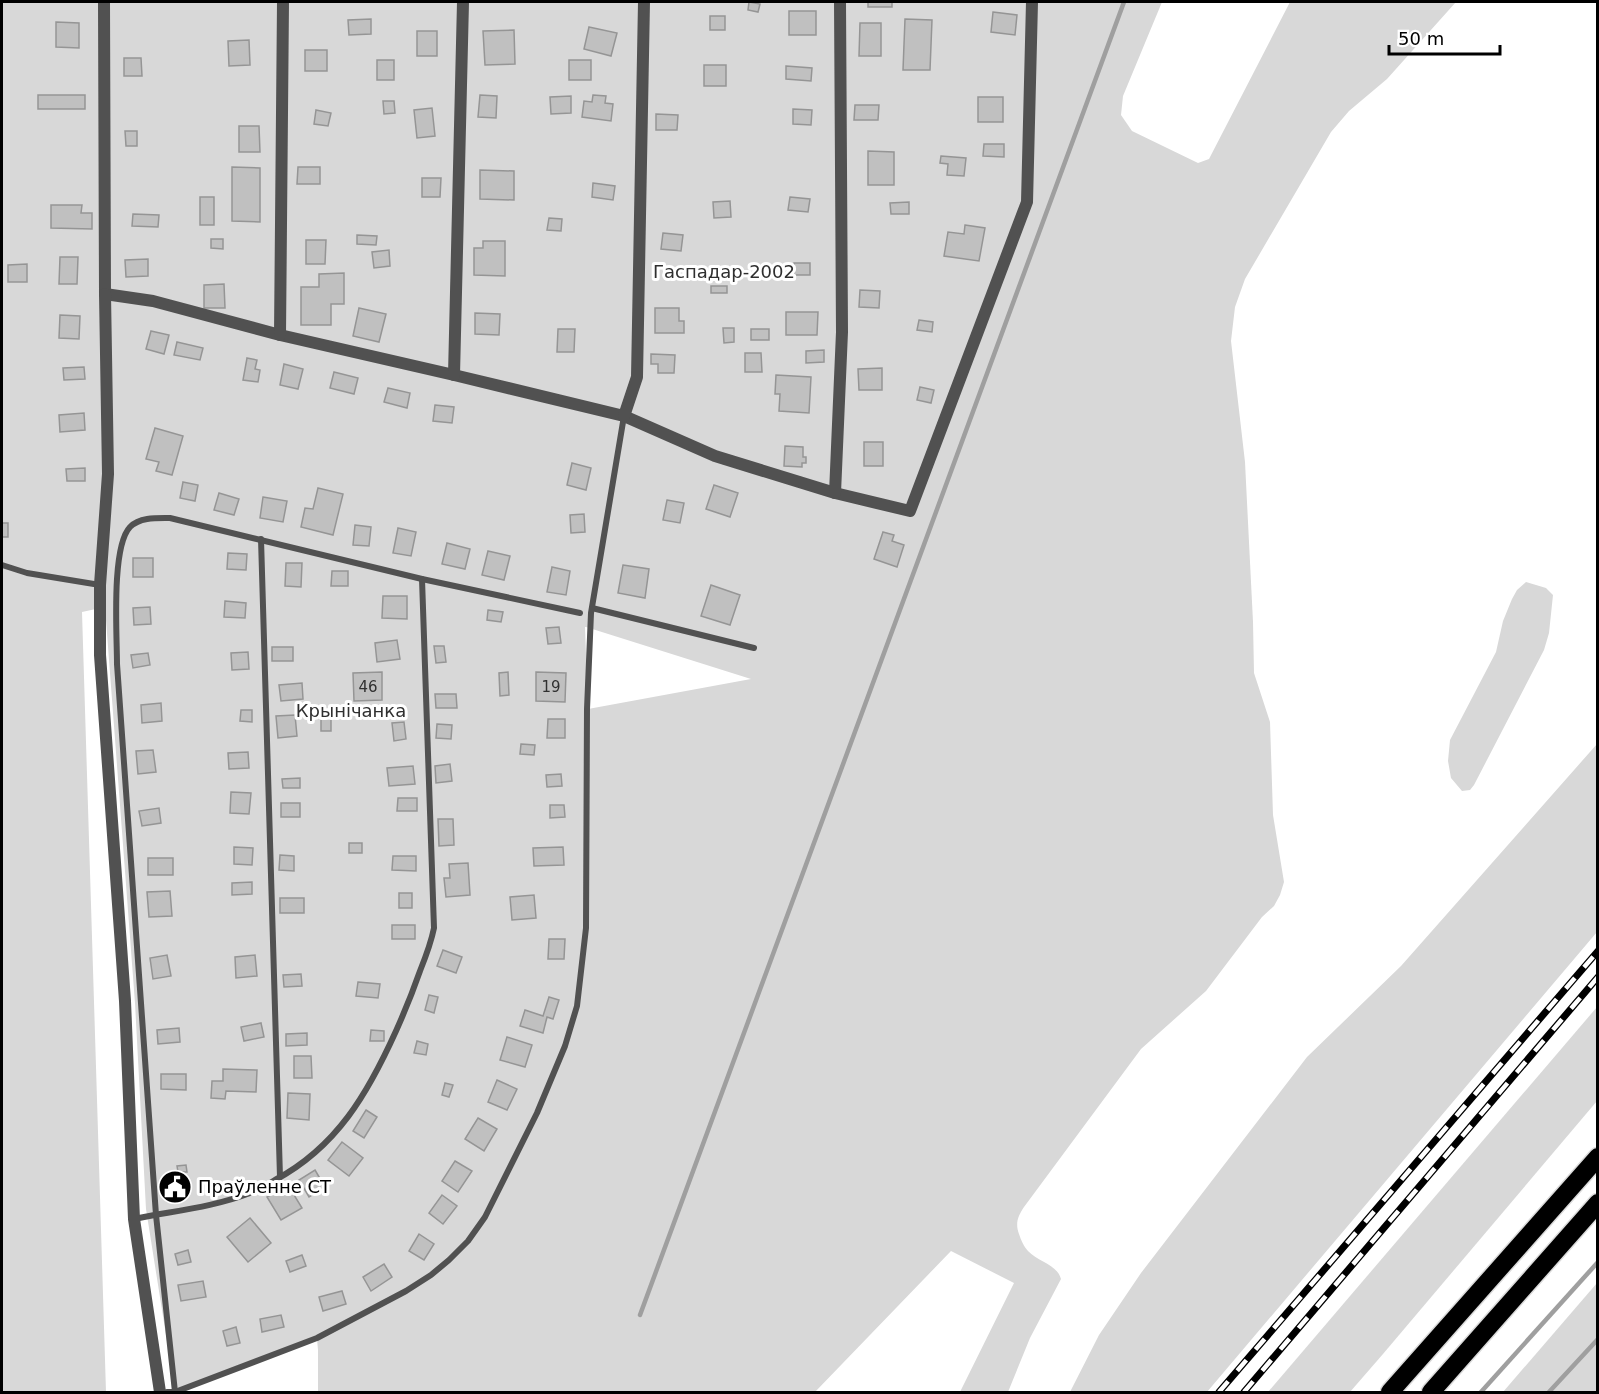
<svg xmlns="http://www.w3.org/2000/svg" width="1599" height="1394" font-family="'DejaVu Sans',sans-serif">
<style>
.green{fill:#d8d8d8;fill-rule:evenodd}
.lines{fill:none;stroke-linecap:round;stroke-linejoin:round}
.stream{stroke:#9f9f9f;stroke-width:4.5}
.building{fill:#c0c0c0;stroke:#959595;stroke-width:1.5}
.highway-casing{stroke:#dbdbdb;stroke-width:21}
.lane{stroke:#515151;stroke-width:6}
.street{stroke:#515151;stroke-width:12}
.highway{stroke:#000;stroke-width:18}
.rail-casing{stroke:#000;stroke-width:7}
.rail{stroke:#fff;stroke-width:4.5;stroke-dasharray:14;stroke-linecap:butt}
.labels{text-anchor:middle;stroke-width:6;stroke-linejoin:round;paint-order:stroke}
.number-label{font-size:15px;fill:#303030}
.park-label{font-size:18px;fill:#2f2f2f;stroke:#fff}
.poi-label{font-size:18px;fill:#000;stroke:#fff;text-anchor:start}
</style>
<rect width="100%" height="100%" fill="#fff"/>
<g class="green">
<path d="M 2,2 L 1162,2 L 1123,96 L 1121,115 L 1132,131 L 1198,163 L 1209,159 L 1290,2 L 1456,2 L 1387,79 L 1349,111 L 1331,132 L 1245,279 L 1235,307 L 1231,341 L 1245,462 L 1253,622 L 1254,673 L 1270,722 L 1273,815 L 1284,882 L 1280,895 L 1274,906 L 1262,917 L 1206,991 L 1141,1049 L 1024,1207 C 1018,1216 1015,1223 1019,1234 C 1021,1240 1024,1247 1028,1251 C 1038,1262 1057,1264 1061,1279 L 1030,1338 L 1008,1392 L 960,1392 L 1014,1283 L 951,1251 L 815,1392 L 318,1392 L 318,1350 L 317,1339 L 175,1392 L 146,1209 L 135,1003 L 105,607 L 82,612 L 106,1392 L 2,1392 ZM 585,627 L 586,627 L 751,679 L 588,709 Z"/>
<polygon points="1526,582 1546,588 1553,595 1549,633 1544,650 1474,785 1470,790 1462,791 1451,778 1448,761 1450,740 1496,652 1503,621 1512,599 1517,590"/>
<polygon points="1597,744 1597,932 1207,1392 1070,1392 1099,1335 1141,1273 1307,1057 1401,966"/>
<polygon points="1597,1007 1597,1101 1383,1354 1350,1392 1268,1392"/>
<polygon points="1597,1283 1597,1392 1503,1392"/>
</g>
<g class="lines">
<g class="stream">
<polyline points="640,1315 1124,2"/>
<polyline points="1481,1392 1598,1262"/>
<polyline points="1549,1392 1598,1339"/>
</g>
</g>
<g class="building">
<polygon points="749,2 760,4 758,12 748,10"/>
<rect x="868" y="2" width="24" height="5"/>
<rect x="789" y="11" width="27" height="24"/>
<polygon points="993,12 1017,15 1015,35 991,32"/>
<rect x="710" y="16" width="15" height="14"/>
<polygon points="371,19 371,34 349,35 348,20"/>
<polygon points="905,19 932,20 930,70 903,70"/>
<polygon points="56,22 79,23 79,48 56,47"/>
<polygon points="860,23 881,23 881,56 859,56"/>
<polygon points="589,27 617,33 611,56 584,49"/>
<polygon points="514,30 515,64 485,65 483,31"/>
<rect x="417" y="31" width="20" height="25"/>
<polygon points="249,40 250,65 229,66 228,41"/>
<rect x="305" y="50" width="22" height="21"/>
<polygon points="124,58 141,58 142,76 124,76"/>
<rect x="377" y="60" width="17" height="20"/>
<rect x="569" y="60" width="22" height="20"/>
<rect x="704" y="65" width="22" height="21"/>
<polygon points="786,66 812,68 811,81 786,79"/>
<rect x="38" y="95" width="47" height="14"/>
<polygon points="480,95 497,96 496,118 478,117"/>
<polygon points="593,95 606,96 605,103 613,104 611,121 582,117 584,101 592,102"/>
<polygon points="571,96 571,113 551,114 550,97"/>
<rect x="978" y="97" width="25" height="25"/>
<polygon points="383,101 394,101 395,113 384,114"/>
<polygon points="855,105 879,105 878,120 854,120"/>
<polygon points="432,108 435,136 417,138 414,110"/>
<polygon points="793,109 812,110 811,125 793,124"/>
<polygon points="316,110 331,113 328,126 314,124"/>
<polygon points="656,114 678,115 677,130 656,130"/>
<polygon points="239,126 259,126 260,152 239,152"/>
<polygon points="125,131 137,131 137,146 126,146"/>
<polygon points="984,144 1004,144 1004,157 983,156"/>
<polygon points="868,151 894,152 894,185 868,185"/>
<polygon points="941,156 966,158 964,176 947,175 948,164 940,163"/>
<polygon points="232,167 260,168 260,222 232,221"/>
<polygon points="298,167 320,167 320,184 297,184"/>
<polygon points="480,170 514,171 514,200 480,199"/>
<polygon points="422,178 441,178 440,197 422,197"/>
<polygon points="593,183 615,186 613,200 592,197"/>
<rect x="200" y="197" width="14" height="28"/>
<polygon points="790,197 810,199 808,212 788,210"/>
<polygon points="730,201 731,217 714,218 713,202"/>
<polygon points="909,202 909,214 891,214 890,203"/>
<polygon points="51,205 82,205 81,213 92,213 92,229 51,228"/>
<polygon points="133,214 159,215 158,227 132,226"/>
<polygon points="549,218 562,219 561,231 547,230"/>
<polygon points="965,225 985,228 979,261 944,256 948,232 964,234"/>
<polygon points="663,233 683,235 681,251 661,249"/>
<polygon points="357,235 377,236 376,245 357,244"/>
<polygon points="211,239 223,239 223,249 211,248"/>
<polygon points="306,240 326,240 325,264 306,264"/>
<polygon points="483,241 505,241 505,276 474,275 474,248 483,248"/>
<polygon points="389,250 390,266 374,268 372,252"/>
<polygon points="60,257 78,257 77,284 59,284"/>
<polygon points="148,259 148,276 126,277 125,260"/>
<rect x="794" y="263" width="16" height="12"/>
<polygon points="27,264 27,282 8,282 8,265"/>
<polygon points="344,273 344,304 331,304 331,325 301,325 301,287 319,287 319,274"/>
<polygon points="224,284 225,308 204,308 204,285"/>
<rect x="711" y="286" width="16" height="7"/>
<polygon points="860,290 880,291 879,308 859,307"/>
<polygon points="359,308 386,314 379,342 353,336"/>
<polygon points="655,308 679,308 679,321 684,321 684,333 655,333"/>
<polygon points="786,312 818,312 817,335 786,335"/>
<polygon points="475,313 500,314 499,335 475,334"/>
<polygon points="60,315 80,316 79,339 59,338"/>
<polygon points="919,320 933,322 932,332 917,330"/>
<polygon points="723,328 734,328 734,342 724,343"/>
<polygon points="558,329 575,329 574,352 557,352"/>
<rect x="751" y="329" width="18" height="11"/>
<polygon points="151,331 169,335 164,354 146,349"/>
<polygon points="177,342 203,348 200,360 174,355"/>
<polygon points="824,350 824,362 806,363 806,351"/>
<polygon points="745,353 761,353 762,372 745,372"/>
<polygon points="651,354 675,355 674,373 658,373 658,364 651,364"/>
<polygon points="247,358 257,360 255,369 260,370 258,382 243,380"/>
<polygon points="284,364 303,369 298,389 280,385"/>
<polygon points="84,367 85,379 64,380 63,368"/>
<polygon points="882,368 882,390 859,390 858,369"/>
<polygon points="334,372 358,378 354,394 330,388"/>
<polygon points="776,375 811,377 809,413 779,411 780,394 775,394"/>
<polygon points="920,387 934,390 931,403 917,400"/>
<polygon points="388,388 410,393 407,408 384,402"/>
<polygon points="435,405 454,407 452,423 433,421"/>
<polygon points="84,413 85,430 60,432 59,415"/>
<polygon points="155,428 183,436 172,475 156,471 159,462 146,459"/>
<rect x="864" y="442" width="19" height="24"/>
<polygon points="785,446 803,447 803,457 806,457 806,463 802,463 802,467 784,466"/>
<polygon points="572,463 591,468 586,490 567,485"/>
<polygon points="85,468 85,481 67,481 66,469"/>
<polygon points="183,482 198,485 195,501 180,498"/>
<polygon points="714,485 738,493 730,517 706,509"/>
<polygon points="318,488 343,494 333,535 301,527 305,508 313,509"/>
<polygon points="219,493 239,499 234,515 214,510"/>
<polygon points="263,497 287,501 283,522 260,518"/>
<polygon points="667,500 684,503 680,523 663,520"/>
<polygon points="584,514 585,532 571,533 570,515"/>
<rect x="2" y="523" width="6" height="14"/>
<polygon points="355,525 371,527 369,546 353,545"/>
<polygon points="398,528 416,532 411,556 393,553"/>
<polygon points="883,532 894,535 892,541 904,545 897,567 874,559"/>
<polygon points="447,543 470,549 465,569 442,564"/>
<polygon points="488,551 510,556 504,580 482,575"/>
<polygon points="228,553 247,554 246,570 227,569"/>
<rect x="133" y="558" width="20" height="19"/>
<polygon points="286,563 302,563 301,587 285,586"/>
<polygon points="623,565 649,569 645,598 618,593"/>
<polygon points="552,567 570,571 566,595 547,592"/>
<polygon points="332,571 348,571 348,586 331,586"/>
<polygon points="711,585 740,595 730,625 701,616"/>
<polygon points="383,596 407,596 407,619 382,618"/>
<polygon points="225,601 246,603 245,618 224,617"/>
<polygon points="150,607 151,624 134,625 133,608"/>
<polygon points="488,610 503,612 501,622 487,620"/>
<polygon points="559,627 561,643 548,644 546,628"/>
<polygon points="397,640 400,659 377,662 375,643"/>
<polygon points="434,646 444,646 446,662 436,663"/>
<rect x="272" y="647" width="21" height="14"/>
<polygon points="248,652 249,669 232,670 231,653"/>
<polygon points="148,653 150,665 133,668 131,655"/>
<polygon points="382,672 382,700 354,701 353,673"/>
<polygon points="508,672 509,695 500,696 499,673"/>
<polygon points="536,672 566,673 565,702 536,701"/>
<polygon points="302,683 303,699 281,701 279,685"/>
<polygon points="435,694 456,694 457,708 436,708"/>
<polygon points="161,703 162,721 142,723 141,705"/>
<polygon points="241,710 252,710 252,722 240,721"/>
<polygon points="295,715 297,736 278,738 276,716"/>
<rect x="321" y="719" width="10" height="12"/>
<polygon points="548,719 565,719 565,738 547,738"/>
<polygon points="404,722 406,739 394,741 392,723"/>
<polygon points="437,724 452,725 451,739 436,738"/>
<polygon points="521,744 535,745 534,755 520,754"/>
<polygon points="153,750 156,772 138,774 136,751"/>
<polygon points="248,752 249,768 229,769 228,753"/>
<polygon points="450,764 452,781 436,783 435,766"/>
<polygon points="413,766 415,784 389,786 387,768"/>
<polygon points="561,774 562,786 547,787 546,775"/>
<polygon points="300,778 300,788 283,788 282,779"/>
<polygon points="231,792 251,793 249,814 230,813"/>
<polygon points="398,798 417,798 417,811 397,811"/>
<rect x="281" y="803" width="19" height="14"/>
<polygon points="550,805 564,805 565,817 550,818"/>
<polygon points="159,808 161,823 142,826 139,811"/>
<polygon points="438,819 453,819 454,845 439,846"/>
<rect x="349" y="843" width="13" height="10"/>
<polygon points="234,847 253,848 252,865 234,864"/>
<polygon points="563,847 564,865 534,866 533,848"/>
<polygon points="280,855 294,856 294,871 279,870"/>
<polygon points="393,856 416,856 416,871 392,870"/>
<rect x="148" y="858" width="25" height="17"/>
<polygon points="468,863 470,895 446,897 444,878 450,878 449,864"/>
<polygon points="252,882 252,894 232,895 232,883"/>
<polygon points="170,891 172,916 149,917 147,892"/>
<rect x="399" y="893" width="13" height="15"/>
<polygon points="534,895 536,918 512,920 510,897"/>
<rect x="280" y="898" width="24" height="15"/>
<rect x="392" y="925" width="23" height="14"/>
<polygon points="549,939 565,939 564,959 548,959"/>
<polygon points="443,950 462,957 456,973 437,966"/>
<polygon points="167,955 171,976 153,979 150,958"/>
<polygon points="255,955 257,976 236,978 235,957"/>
<polygon points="301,974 302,986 284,987 283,975"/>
<polygon points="358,982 380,984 378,998 356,996"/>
<polygon points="429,995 438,997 434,1013 425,1010"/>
<polygon points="549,997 559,1000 553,1019 547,1017 543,1033 520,1026 525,1010 543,1016"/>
<polygon points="261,1023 264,1037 244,1041 241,1027"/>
<polygon points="179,1028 180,1042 158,1044 157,1030"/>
<polygon points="371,1030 384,1031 384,1041 370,1041"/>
<polygon points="307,1033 307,1045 286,1046 286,1034"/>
<polygon points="507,1037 532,1045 525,1067 500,1060"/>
<polygon points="417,1041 428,1044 426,1055 414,1053"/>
<polygon points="294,1056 311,1056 312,1078 294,1078"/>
<polygon points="223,1069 257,1070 256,1092 226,1091 225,1099 211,1098 212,1081 223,1081"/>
<polygon points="161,1074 186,1074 186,1090 161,1089"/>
<polygon points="497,1080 517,1089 507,1110 488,1102"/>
<polygon points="445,1083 453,1085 449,1097 442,1095"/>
<polygon points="288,1093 310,1094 309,1120 287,1118"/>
<polygon points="366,1110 377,1117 364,1138 353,1131"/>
<polygon points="478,1118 497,1129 484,1151 465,1139"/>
<polygon points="342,1142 363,1158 349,1176 328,1160"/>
<polygon points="455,1161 472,1171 458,1192 442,1181"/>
<polygon points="186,1165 187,1172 178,1172 177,1166"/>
<polygon points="315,1170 325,1187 309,1197 299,1180"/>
<polygon points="169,1177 178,1177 181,1196 173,1198"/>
<polygon points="288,1185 302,1208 281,1220 267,1197"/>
<polygon points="442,1195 457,1206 443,1224 429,1213"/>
<polygon points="250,1218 271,1243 248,1262 227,1237"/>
<polygon points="419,1234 434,1244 424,1260 409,1251"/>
<polygon points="188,1250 191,1262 178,1265 175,1254"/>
<polygon points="302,1255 306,1266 290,1272 286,1261"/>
<polygon points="384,1264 392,1277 371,1291 363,1277"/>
<polygon points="203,1281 206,1297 181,1301 178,1285"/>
<polygon points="342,1291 346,1304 323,1311 319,1297"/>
<polygon points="281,1315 284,1327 262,1332 260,1319"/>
<polygon points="236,1327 240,1343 227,1346 223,1331"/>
</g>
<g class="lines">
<g class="highway-casing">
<g id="highway">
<polyline points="1390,1392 1598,1157"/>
<polyline points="1431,1392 1598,1203"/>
</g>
</g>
<g class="lane">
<polyline points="261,539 280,1177"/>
<polyline points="2,565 27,573 100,585"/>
<polyline points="592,608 754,648"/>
<path d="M 134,1219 C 173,1211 214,1207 250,1193 C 259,1190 267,1185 275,1180 C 337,1147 368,1093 396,1031 C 405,1011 413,991 420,971 C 426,956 431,943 434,928 L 422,579"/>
<polyline points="167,1392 175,1392 317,1338 406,1291 431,1275 449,1260 468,1241 485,1217 537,1113 565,1046 577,1006 586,928 587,709 591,613 624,416"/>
<path d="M 175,1392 L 156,1215 L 117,664 C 117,635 111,547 130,527 C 140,517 157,518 170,518 L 422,579 L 580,613"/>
</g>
<g class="street">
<polyline points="104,2 105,294 153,301 280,335 454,375 624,416 715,456 835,493 910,511 1027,202 1032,2"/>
<polyline points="105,294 108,474 100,585 100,655 125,1001 134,1219 160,1392"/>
<polyline points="280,335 283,2"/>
<polyline points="454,375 463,2"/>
<polyline points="624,416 637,377 644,2"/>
<polyline points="835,493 842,332 840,2"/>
</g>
<use href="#highway" class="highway"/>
<g class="rail-casing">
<g id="rail">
<polyline points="1219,1392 1598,951"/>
<polyline points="1244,1392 1598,977"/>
</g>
</g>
<use href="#rail" class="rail"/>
</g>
<defs>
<g id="civic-disc" transform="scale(1.725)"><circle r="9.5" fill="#000" stroke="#fff"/><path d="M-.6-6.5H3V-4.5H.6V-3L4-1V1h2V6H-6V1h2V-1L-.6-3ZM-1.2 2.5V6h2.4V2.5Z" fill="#fff"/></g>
</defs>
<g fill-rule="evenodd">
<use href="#civic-disc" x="175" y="1187"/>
</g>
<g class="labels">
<g class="number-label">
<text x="368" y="692">46</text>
<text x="551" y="692">19</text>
</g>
<g class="park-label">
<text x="724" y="278">Гаспадар-2002</text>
<text x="351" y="717">Крынічанка</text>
</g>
<g class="poi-label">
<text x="198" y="1193">Праўленне СТ</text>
</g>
</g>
<rect width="1599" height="1394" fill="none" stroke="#000000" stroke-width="6"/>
<path d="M1389 45v9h111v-9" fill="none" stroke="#000000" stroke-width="3"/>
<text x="1398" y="45" font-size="18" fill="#000000" stroke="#ffffff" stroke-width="4.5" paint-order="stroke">50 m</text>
</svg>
